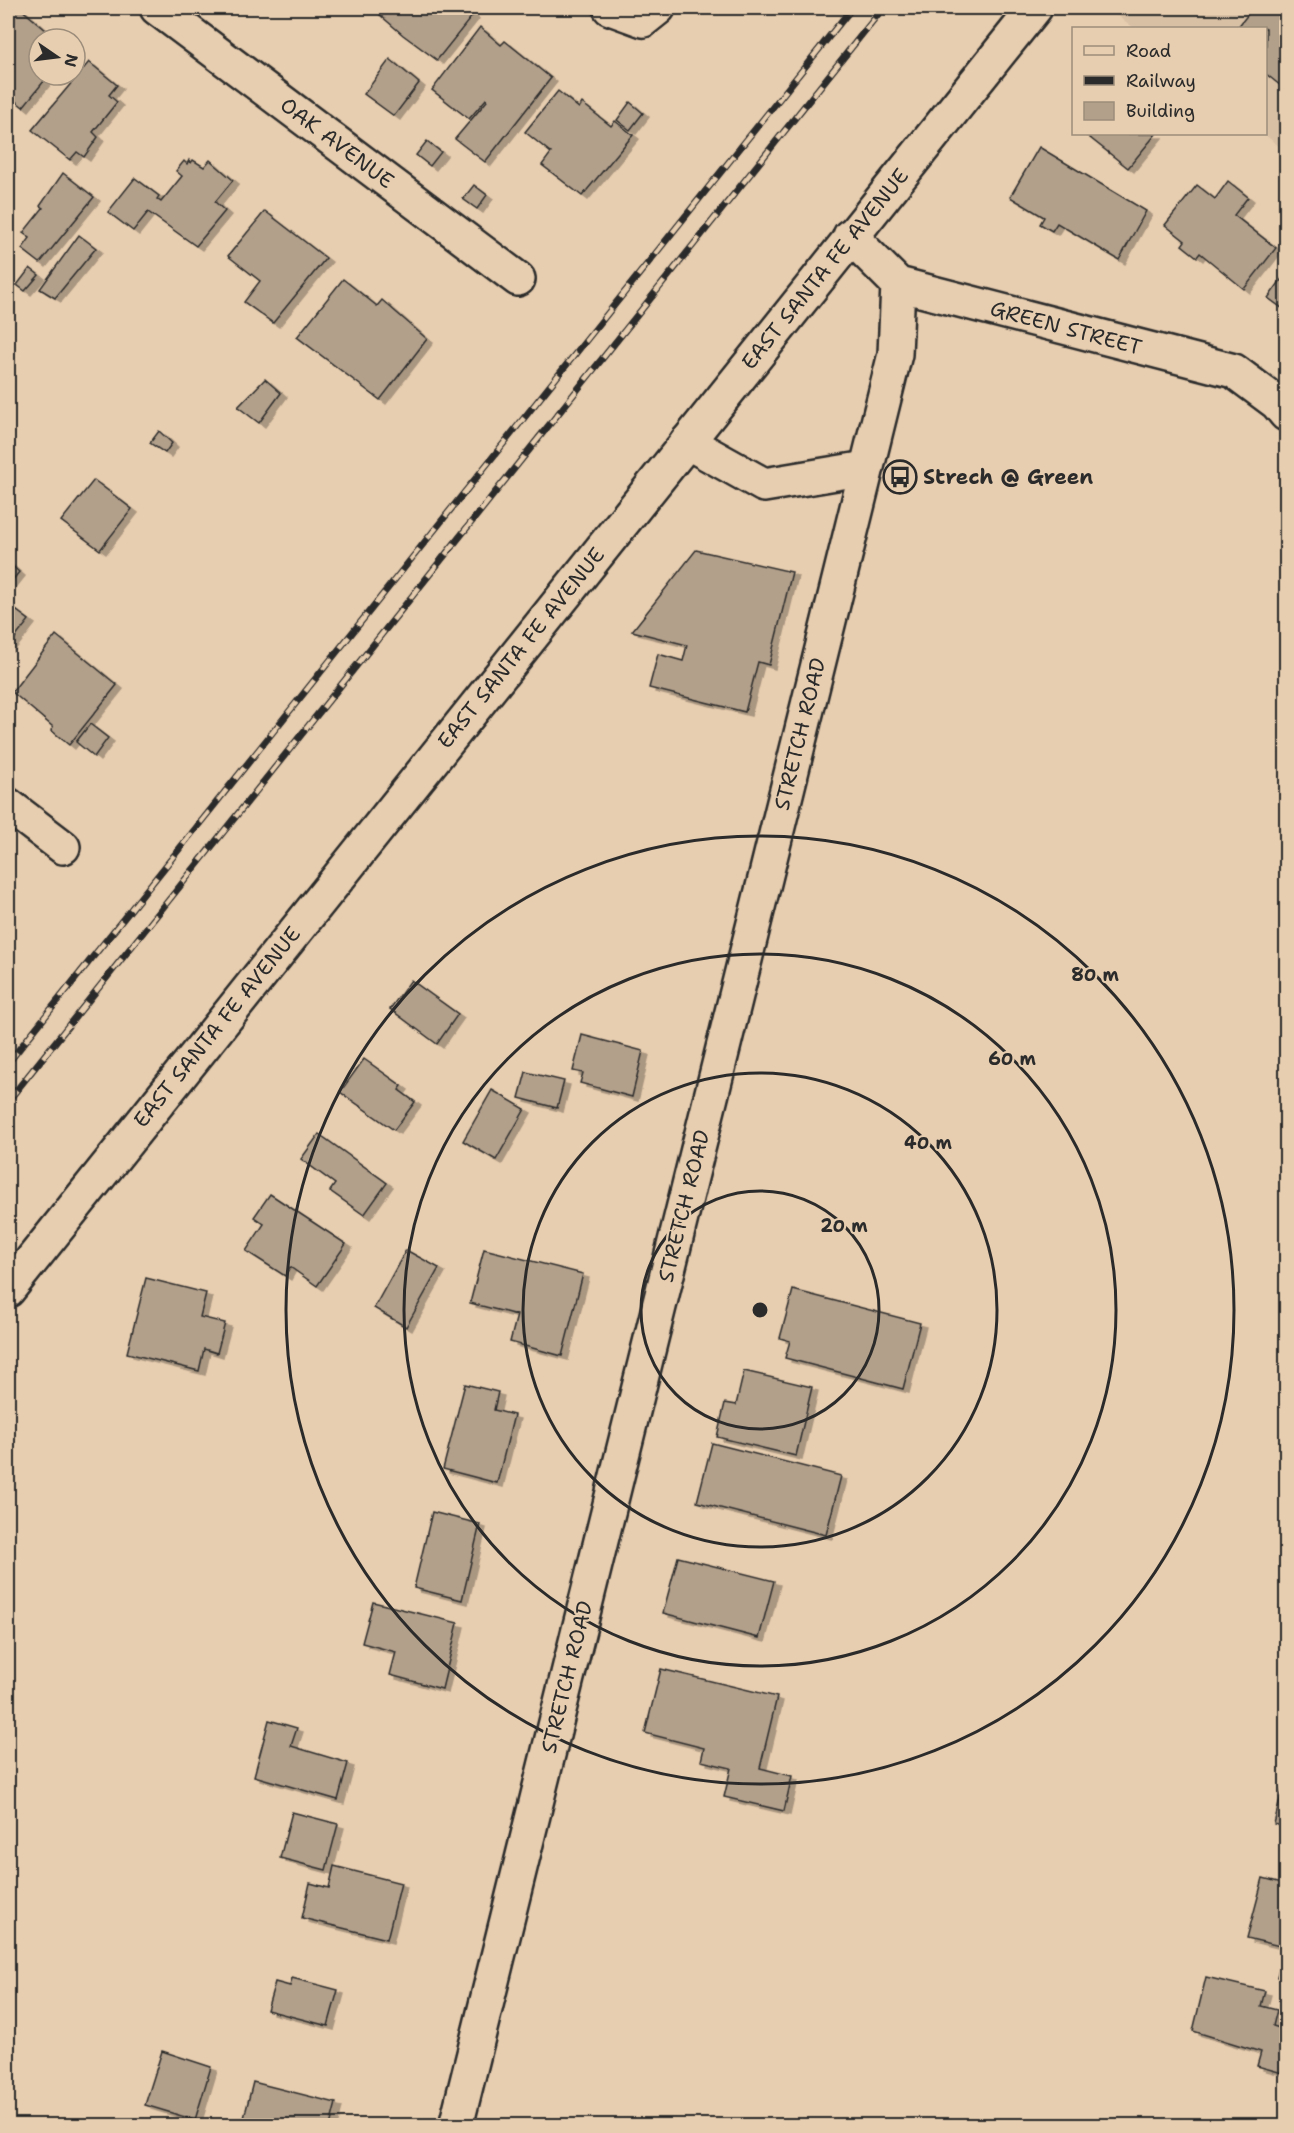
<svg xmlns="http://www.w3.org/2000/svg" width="1294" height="2133" font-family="'Shantell Sans',sans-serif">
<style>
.built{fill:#d8c0a5}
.building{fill:#b3a08b;stroke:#2b2b2b;stroke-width:1.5;filter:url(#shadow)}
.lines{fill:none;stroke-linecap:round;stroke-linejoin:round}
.minor-casing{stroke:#2b2b2b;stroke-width:38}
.minor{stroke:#e8ceb0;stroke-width:33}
.rail-casing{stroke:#2b2b2b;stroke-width:7}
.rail{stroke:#e8ceb0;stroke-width:4.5;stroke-dasharray:14;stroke-linecap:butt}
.ring{fill:none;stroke:#2b2b2b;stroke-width:3}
.labels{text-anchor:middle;stroke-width:4.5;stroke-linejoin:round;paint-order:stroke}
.street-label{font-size:21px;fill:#2b2b2b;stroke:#e8ceb0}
.poi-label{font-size:21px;font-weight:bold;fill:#2b2b2b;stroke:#e8ceb0;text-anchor:start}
.centre{fill:#2b2b2b;stroke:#e8ceb0;stroke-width:3}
.ring-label{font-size:18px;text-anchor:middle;font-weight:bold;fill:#2b2b2b;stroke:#e8ceb0;stroke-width:4.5;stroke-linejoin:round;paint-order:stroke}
</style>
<defs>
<filter id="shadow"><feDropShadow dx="6" dy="4" stdDeviation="0" flood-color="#0004"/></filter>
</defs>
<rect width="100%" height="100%" fill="#e8ceb0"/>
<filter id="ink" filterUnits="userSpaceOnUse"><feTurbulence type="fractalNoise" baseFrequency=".0167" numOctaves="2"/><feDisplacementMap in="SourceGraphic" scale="12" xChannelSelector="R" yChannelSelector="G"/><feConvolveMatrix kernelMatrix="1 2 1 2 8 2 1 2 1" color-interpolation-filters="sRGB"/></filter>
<g filter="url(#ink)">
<polygon class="built" points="1108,8 1286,8 1286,152 1264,134 1266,28 1134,28"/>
<g class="building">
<polygon points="13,8 20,8 47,31 39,39 39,75 49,75 23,107 8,95 8,15"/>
<polygon points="372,8 464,8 473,15 437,60 403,35"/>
<polygon points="1253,8 1281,8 1286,12 1286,90 1266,74 1266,28 1237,28"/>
<polygon points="480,27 501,45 505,41 551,78 485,162 455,139 487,101 486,99 469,119 432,90"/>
<polygon points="390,59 419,83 394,116 364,94"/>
<polygon points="89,62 117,85 109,95 117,102 93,132 98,137 84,157 77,152 70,160 32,130"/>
<polygon points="558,91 579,108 582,103 611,126 615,121 633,135 582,196 542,165 551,153 525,132"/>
<polygon points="630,102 643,113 630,130 617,120"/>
<polygon points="1085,134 1156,134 1128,168"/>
<polygon points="427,141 441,152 430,166 416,155"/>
<polygon points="1039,147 1146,211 1119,260 1057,223 1052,231 1040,224 1044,217 1010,197"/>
<polygon points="189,160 191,163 193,160 204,167 210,160 233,180 215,202 225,211 196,246 148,212 133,231 108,212 135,178 159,196 157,199 161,202 182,176 176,171 184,161 187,164"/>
<polygon points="63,173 94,197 40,263 22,249 30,238 23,233 43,208 40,206"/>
<polygon points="1228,181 1248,197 1234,215 1276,248 1244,289 1200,253 1197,257 1182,245 1185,241 1165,225 1197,185 1215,199"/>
<polygon points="474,185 487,195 477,209 463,199"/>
<polygon points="265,211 326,258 273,323 244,302 260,281 228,256"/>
<polygon points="79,235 96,248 55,298 40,289"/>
<polygon points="30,268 39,275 25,291 17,285"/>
<polygon points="1286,273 1286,311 1268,298"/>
<polygon points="343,279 377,306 382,300 427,339 380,400 297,337"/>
<polygon points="265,379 281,393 259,423 238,407"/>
<polygon points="159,431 172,443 165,453 150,443"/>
<polygon points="94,480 132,509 100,550 61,521"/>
<polygon points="696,550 792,572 769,665 758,662 745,712 649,688 658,654 683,661 687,645 632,631"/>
<polygon points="8,562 19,572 8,586"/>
<polygon points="9,605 29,620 8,647 8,607"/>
<polygon points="56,635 117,685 69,745 51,730 53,727 12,692"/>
<polygon points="90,724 108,738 94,757 76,742"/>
<polygon points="411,980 458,1014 437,1044 390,1009"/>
<polygon points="582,1035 643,1051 632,1097 580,1083 583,1073 573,1071"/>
<polygon points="364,1059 402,1086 399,1090 415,1102 394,1130 340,1092"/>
<polygon points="526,1072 564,1081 557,1108 519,1098"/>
<polygon points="492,1090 525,1109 496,1160 463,1141"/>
<polygon points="319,1134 387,1183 364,1215 330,1191 335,1184 301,1159"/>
<polygon points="270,1194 346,1244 317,1286 290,1267 285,1276 246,1251 264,1224 254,1217"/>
<polygon points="484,1249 583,1274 562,1356 510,1342 517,1315 470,1303"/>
<polygon points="406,1250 439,1268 406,1327 374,1308"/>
<polygon points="146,1278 206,1293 200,1317 225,1323 217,1353 204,1349 199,1371 127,1353"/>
<polygon points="793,1290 920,1323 903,1389 785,1358 790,1341 780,1338"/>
<polygon points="744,1371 812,1387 796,1456 717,1437 725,1403 736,1405"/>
<polygon points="465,1384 498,1392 494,1410 514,1415 497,1483 443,1469"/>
<polygon points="712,1443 841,1476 826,1535 697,1502"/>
<polygon points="432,1512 480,1524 462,1600 414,1588"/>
<polygon points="678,1557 774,1581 759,1638 663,1613"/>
<polygon points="373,1602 458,1623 442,1689 390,1675 396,1652 362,1643"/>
<polygon points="661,1669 777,1697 760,1768 792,1776 784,1811 724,1797 731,1768 701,1761 704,1748 645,1733"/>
<polygon points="269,1720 297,1728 291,1746 348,1763 338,1800 254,1776"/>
<polygon points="1286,1775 1286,1827 1274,1824"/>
<polygon points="292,1812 338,1824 326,1870 280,1858"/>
<polygon points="334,1866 401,1883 387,1939 302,1918 310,1883 329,1888"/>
<polygon points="1263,1878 1286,1884 1286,1979 1277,1977 1284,1947 1247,1938"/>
<polygon points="1206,1977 1265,1991 1261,2006 1277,2010 1273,2026 1286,2030 1286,2074 1257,2066 1261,2052 1193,2031"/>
<polygon points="292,1978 338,1990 328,2026 267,2010 275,1982 290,1986"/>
<polygon points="162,2051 211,2067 195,2120 145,2105"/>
<polygon points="253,2082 336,2103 330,2126 242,2126"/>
</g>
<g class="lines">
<g class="minor-casing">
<g id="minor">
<polyline points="157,8 518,279"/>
<polyline points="610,8 643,20 658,8"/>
<polyline points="850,236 898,284 1234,371 1277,403 1286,414"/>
<polyline points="687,442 764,485 866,468"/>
<polyline points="8,805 63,847"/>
<polyline points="8,1290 1035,8"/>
<polyline points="456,2126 895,354 898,284"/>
</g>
</g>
<use href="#minor" class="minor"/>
<g class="rail-casing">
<g id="rail">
<polyline points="8,1063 852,8"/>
<polyline points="8,1101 883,8"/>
</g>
</g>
<use href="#rail" class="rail"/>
</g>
</g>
<g class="ring">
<circle cx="760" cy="1310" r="119"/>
<circle cx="760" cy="1310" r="237"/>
<circle cx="760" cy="1310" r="356"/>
<circle cx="760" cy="1310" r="474"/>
</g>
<defs>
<g id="bus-ring" transform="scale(1.725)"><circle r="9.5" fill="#e8ceb0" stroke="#2b2b2b" stroke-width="1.5"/><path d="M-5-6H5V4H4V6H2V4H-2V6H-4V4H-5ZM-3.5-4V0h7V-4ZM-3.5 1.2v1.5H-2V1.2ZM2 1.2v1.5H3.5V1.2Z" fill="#2b2b2b"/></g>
</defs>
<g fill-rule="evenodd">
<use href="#bus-ring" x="900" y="477"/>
</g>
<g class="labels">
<g class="street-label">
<text transform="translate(337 143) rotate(37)" y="7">OAK AVENUE</text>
<text transform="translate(825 269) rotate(-51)" y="7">EAST SANTA FE AVENUE</text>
<text transform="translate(1066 328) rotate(15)" y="7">GREEN STREET</text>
<text transform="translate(521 648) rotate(-51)" y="7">EAST SANTA FE AVENUE</text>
<text transform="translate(800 734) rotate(-76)" y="7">STRETCH ROAD</text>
<text transform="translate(217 1027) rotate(-51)" y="7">EAST SANTA FE AVENUE</text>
<text transform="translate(684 1206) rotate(-76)" y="7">STRETCH ROAD</text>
<text transform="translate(567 1677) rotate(-76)" y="7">STRETCH ROAD</text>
</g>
<g class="poi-label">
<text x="923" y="484">Strech @ Green</text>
</g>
</g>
<circle cx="760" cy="1310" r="9" class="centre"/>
<g class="ring-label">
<text x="1095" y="981">80 m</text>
<text x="1012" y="1065">60 m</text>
<text x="928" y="1149">40 m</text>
<text x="844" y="1232">20 m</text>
</g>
<rect width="1294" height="2133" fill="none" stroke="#e8ceb0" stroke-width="30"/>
<rect x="15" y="15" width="1264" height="2103" fill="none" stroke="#2b2b2b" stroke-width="2" filter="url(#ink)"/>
<rect x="1072" y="27" width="195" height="108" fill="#e8ceb0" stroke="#9c8d7b" stroke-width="1.5"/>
<rect x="1084" y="46" width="30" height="9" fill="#e8ceb0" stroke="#9c8d7b" stroke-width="1.5"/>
<text x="1126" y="57" font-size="18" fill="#2b2b2b">Road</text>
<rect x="1084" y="76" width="30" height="9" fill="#2b2b2b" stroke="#9c8d7b" stroke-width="1.5"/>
<text x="1126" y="87" font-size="18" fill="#2b2b2b">Railway</text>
<rect x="1084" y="102" width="30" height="18" fill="#b3a08b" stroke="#9c8d7b" stroke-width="1.5"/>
<text x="1126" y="117" font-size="18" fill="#2b2b2b">Building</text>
<g transform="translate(57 57) rotate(104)"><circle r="28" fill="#e8ceb0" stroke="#9c8d7b" stroke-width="1.5"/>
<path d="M0-4.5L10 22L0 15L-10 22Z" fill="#2b2b2b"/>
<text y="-9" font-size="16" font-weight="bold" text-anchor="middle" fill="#2b2b2b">N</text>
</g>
</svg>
